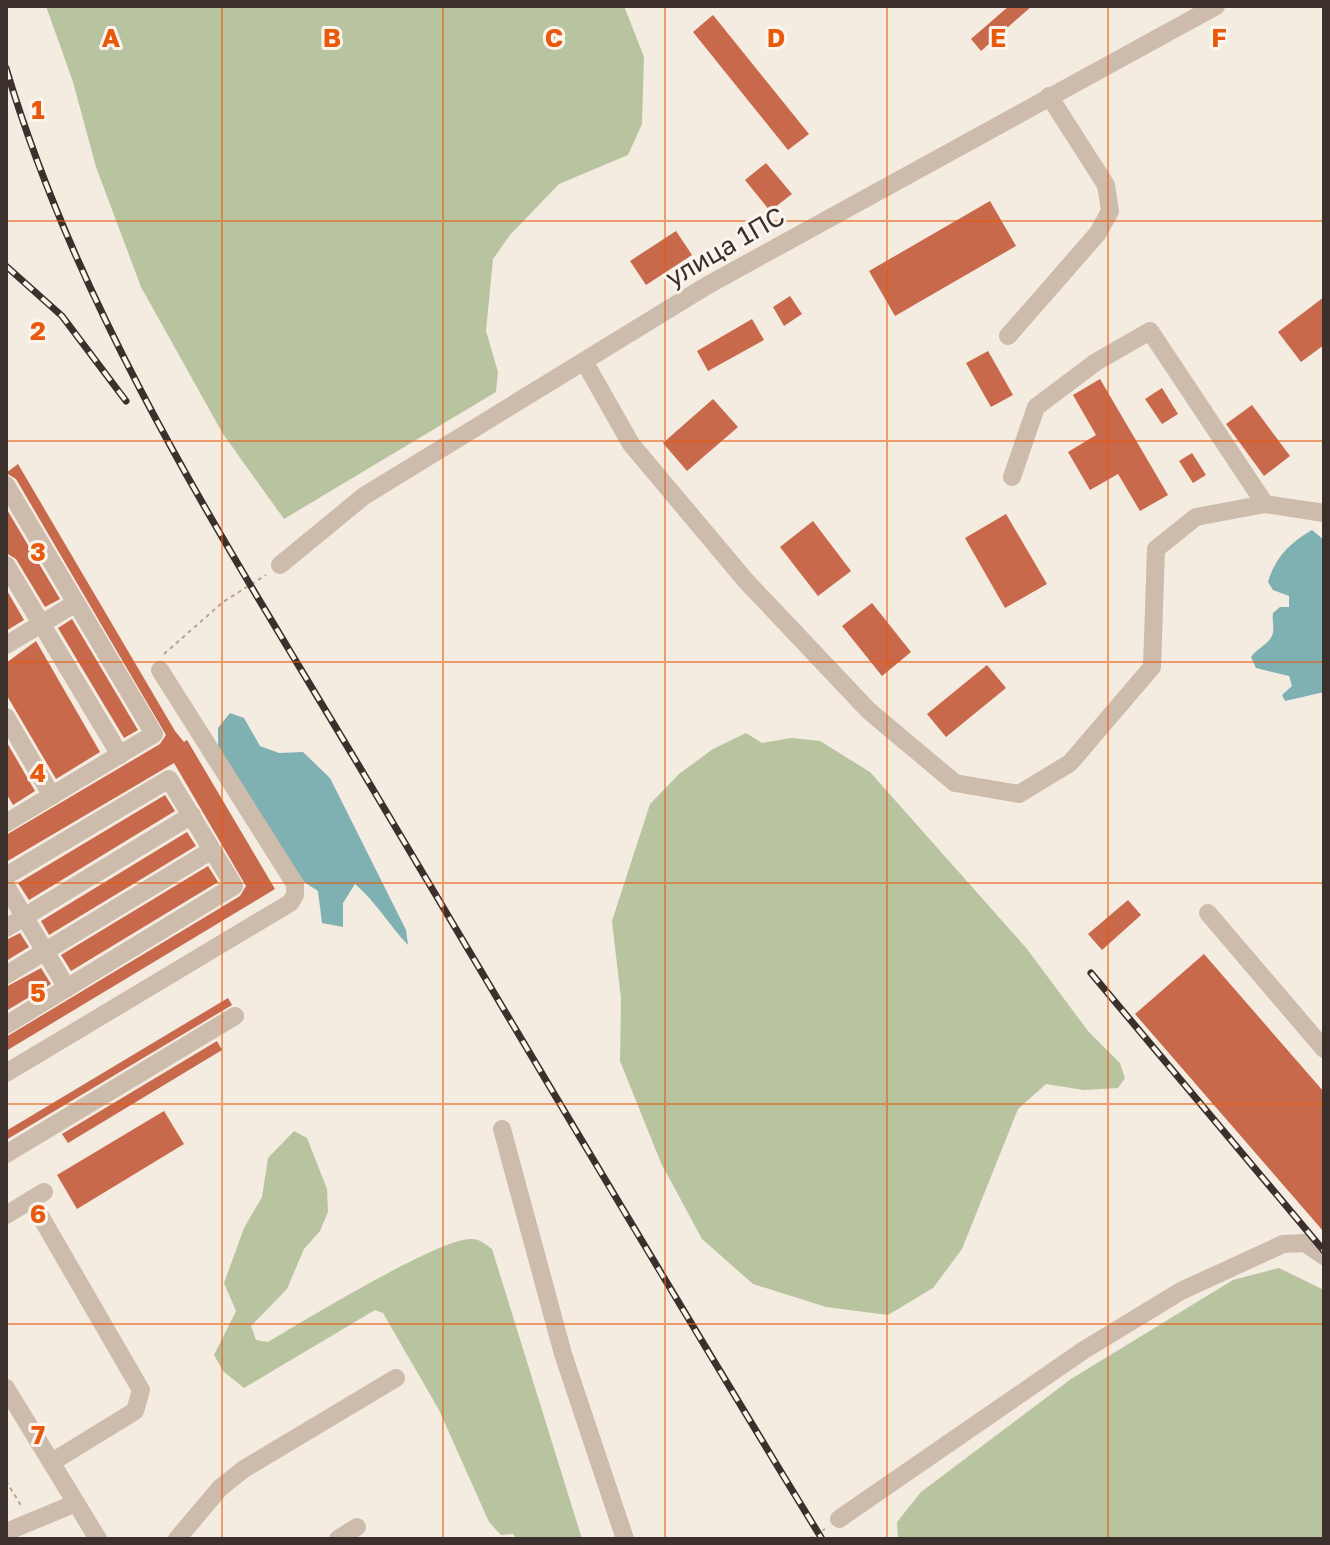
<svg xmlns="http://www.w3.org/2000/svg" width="1330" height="1545" font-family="'Golos Text',sans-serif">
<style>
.green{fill:#b8c4a0}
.water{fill:#7fb0b2}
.building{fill:#c8694b}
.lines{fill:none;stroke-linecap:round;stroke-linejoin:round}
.path{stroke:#b9a596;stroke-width:2;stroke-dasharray:4 4;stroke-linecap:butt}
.minor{stroke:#cdbbac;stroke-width:18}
.rail-casing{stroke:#3b302b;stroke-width:7}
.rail{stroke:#fbf5ee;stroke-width:4;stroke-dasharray:12;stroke-linecap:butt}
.grid{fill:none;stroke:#e8590c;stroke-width:2;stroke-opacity:0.55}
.labels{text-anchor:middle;stroke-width:6;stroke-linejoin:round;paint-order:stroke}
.street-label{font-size:26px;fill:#3b302b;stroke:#fbf5ee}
.grid-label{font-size:26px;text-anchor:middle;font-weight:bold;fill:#e8590c;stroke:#fbf5ee;stroke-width:6;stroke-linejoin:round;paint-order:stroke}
</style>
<rect width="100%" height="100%" fill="#f4ebe1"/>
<g class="green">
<polygon points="46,6 624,6 644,57 642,124 628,155 559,184 510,235 493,259 486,331 498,372 496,392 284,519 223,434 141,287 96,167 73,82"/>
<polygon points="746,733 762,743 791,738 820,741 870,772 1027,949 1088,1031 1120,1063 1125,1078 1118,1088 1084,1090 1046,1084 1018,1109 962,1249 933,1288 888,1315 826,1307 753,1284 702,1239 661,1163 620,1061 621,999 612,921 650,804 679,774 713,749"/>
<path d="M 294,1131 L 307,1138 L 327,1189 L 328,1212 L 320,1231 L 304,1249 L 287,1289 L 251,1326 L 256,1340 L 268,1342 C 302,1322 439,1238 471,1239 C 480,1239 485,1244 492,1249 L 582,1539 L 517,1539 L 513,1534 L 501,1535 L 489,1522 L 439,1410 L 383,1313 L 375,1310 L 244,1388 L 223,1371 L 214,1355 L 236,1311 L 224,1283 L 244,1228 L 262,1197 L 268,1158 Z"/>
<polygon points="1279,1268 1324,1290 1324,1539 898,1539 897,1522 921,1492 1071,1379 1233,1280"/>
</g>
<g class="water">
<path d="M 1312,530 L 1324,540 L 1324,692 L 1285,701 L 1282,695 L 1292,686 L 1289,676 L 1256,668 L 1251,657 C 1257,648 1270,644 1273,633 C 1274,627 1272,619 1273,613 L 1280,607 L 1289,607 L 1289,596 L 1273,590 L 1268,582 C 1275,557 1291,542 1312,530 Z"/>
<path d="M 230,713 L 244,718 L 260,746 L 279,753 L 303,752 L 330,778 L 406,930 L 408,945 C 389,925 376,902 355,884 L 343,903 L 343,927 L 322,923 L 318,891 L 295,876 L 218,747 L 218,728 Z"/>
</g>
<g class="building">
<polygon points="1009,6 1032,6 981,51 971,39"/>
<polygon points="713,15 809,134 788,150 693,32"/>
<polygon points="766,163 792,194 770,211 745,180"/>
<polygon points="990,201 1016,246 895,316 869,271"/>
<polygon points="676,231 692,255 646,285 630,261"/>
<polygon points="790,296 802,314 784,326 773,307"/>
<polygon points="1324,297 1324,345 1301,362 1278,332"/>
<polygon points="752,319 764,340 708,371 697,351"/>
<polygon points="988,351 1013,395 991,407 966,363"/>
<polygon points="1100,379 1168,495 1140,511 1118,474 1090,490 1068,452 1096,435 1073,395"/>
<polygon points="1162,388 1178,414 1162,424 1145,399"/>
<polygon points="713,399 738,427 687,471 663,443"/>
<polygon points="1252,405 1290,456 1264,476 1226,424"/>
<polygon points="1192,453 1206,475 1193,483 1179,461"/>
<polygon points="18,464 175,731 184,742 187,740 275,889 6,1051 6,1037 240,896 246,886 174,763 6,862 6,835 160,744 166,735 16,479 6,473"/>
<polygon points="6,508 60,599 45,607 16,559 6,553"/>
<polygon points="1006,514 1047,584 1005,608 965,538"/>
<polygon points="813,521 851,571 818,596 780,547"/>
<polygon points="6,589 24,620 6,631"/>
<polygon points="872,603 911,652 882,676 842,626"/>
<polygon points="72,619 138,730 124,738 58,628"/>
<polygon points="36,641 100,752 56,779 6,694 6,663"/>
<polygon points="987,665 1006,688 946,737 927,714"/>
<polygon points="6,741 35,791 13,805 6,793"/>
<polygon points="165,795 175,811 29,900 18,883"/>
<polygon points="187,832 196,846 49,935 41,921"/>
<polygon points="208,866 218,882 71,971 61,955"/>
<polygon points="1128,900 1141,915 1102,950 1088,934"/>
<polygon points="20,933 29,947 6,961 6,940"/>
<polygon points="1204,954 1324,1092 1324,1232 1135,1014"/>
<polygon points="41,968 51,984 6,1011 6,987"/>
<polygon points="228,998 232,1005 6,1140 6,1131"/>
<polygon points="217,1041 222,1050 68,1143 62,1134"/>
<polygon points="164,1111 184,1144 77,1209 57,1175"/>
</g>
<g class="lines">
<g class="path">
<polyline points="164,654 223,602 266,575"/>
<polyline points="6,1481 22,1507"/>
<polyline points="809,1539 825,1529"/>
</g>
<g class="minor">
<polyline points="1008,336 1098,233 1110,211 1106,185 1049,96"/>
<polyline points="584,361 631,444 746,581 869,711 955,783 1019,794 1070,763 1152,667 1156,549 1196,517 1265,504 1324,513"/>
<polyline points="1012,477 1036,407 1096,362 1150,331 1265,504"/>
<polyline points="6,485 154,734 6,823"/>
<polyline points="6,565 120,755"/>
<polyline points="280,565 364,496 708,285 1216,6"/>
<polyline points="6,645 76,603"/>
<polyline points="6,717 52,796"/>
<polyline points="6,876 169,779 234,886 6,1025"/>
<polyline points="6,886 67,988"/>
<polyline points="1208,913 1324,1049"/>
<polyline points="6,928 192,815"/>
<polyline points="6,975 212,850"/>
<polyline points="6,1073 290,903 295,895 295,884 160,670"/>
<polyline points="502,1129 563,1354 625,1539"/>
<polyline points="6,1154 235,1016"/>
<polyline points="31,1200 141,1390 135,1411 52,1462"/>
<polyline points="6,1215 44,1192"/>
<polyline points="6,1388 98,1539"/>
<polyline points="839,1519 1084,1350 1181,1291 1283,1244 1305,1243 1324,1256"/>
<polyline points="6,1532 76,1503"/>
<polyline points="177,1539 220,1488 244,1469 396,1378"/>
<polyline points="338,1539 357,1527"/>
</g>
<g class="rail-casing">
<g id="rail">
<path d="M 6,68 C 83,325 229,548 365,776 C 517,1031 667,1286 822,1539"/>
<polyline points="6,266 62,316 126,401"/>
<polyline points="1091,973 1324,1251"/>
</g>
</g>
<use href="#rail" class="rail"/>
</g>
<path class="grid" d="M 222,6 L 222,1539M 443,6 L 443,1539M 665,6 L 665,1539M 887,6 L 887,1539M 1108,6 L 1108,1539M 6,221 L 1324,221M 6,441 L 1324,441M 6,662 L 1324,662M 6,883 L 1324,883M 6,1104 L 1324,1104M 6,1324 L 1324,1324"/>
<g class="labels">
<g class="street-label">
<text transform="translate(725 247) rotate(-30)" y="9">улица 1ПС</text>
</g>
</g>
<g class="grid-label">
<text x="111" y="47">A</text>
<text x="332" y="47">B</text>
<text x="554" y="47">C</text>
<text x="776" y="47">D</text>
<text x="998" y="47">E</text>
<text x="1219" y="47">F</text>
<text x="38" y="119">1</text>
<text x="38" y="340">2</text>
<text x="38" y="561">3</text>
<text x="38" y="782">4</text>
<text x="38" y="1002">5</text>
<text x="38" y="1223">6</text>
<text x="38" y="1444">7</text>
</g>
<rect width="1330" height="1545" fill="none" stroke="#3b302b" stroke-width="16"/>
</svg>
